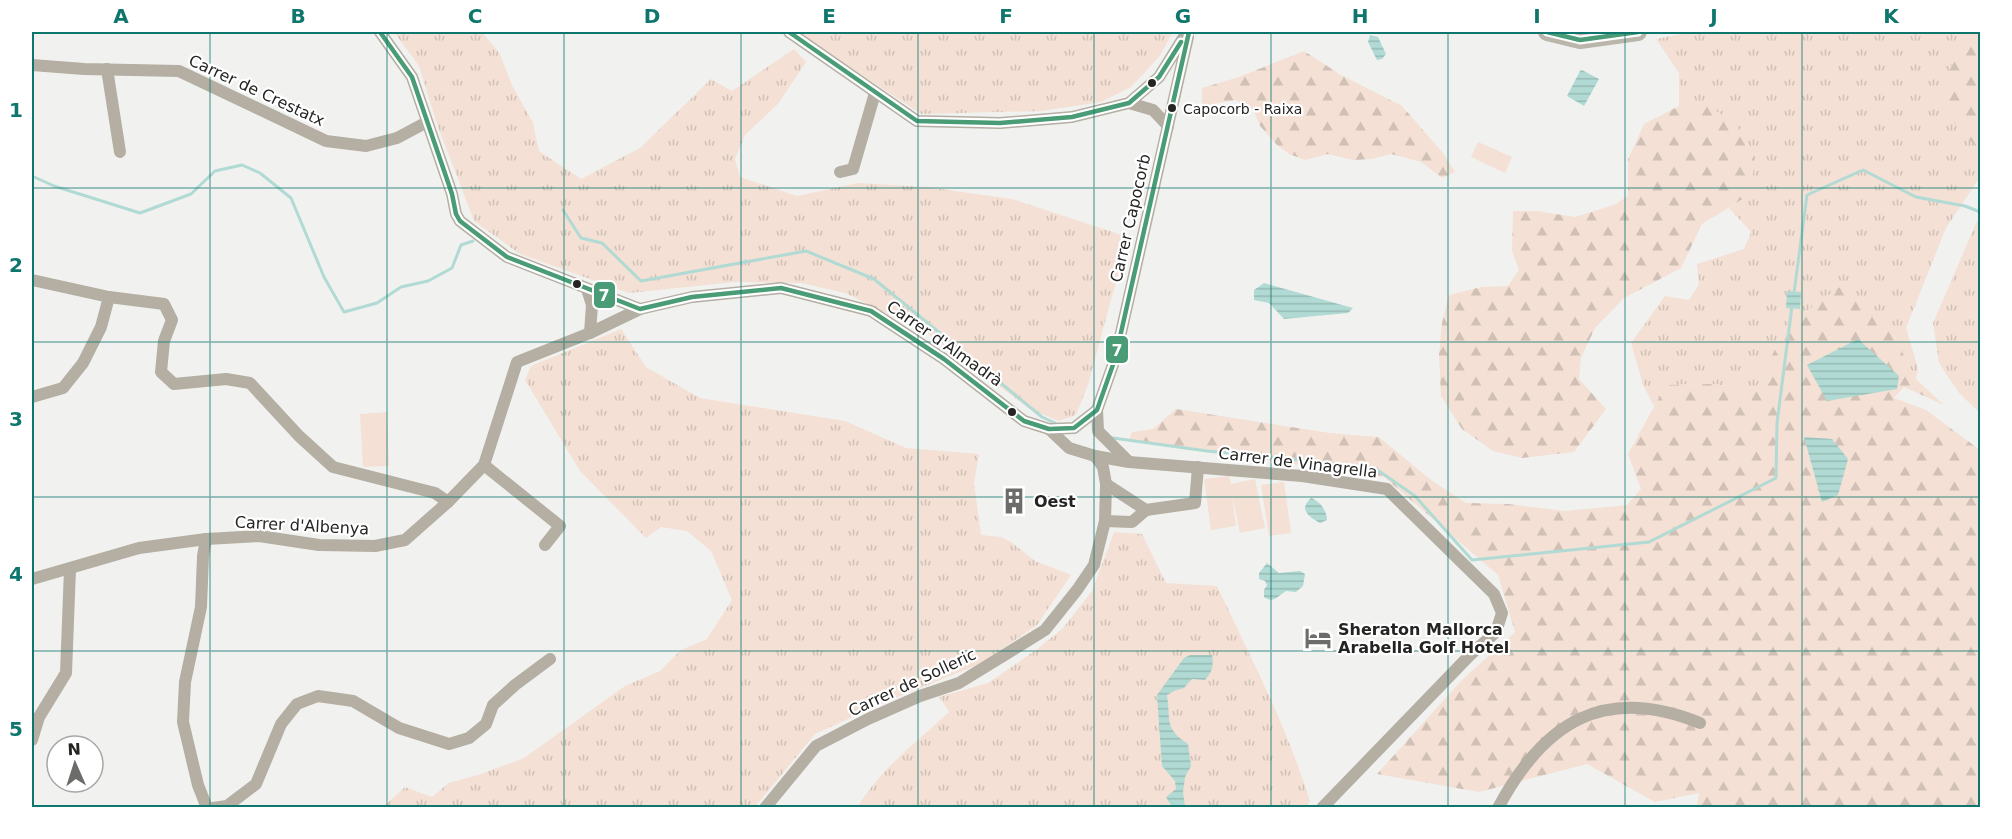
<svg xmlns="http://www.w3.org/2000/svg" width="2012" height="839" font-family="'DejaVu Sans',sans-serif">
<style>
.grass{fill:url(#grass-tufts)}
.forest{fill:url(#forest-firs)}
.pitch{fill:#f4e0d4}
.water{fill:url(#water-rules)}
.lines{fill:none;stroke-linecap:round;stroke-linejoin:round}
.stream{stroke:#b0dad3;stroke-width:3}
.street{stroke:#b4aea3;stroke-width:12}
.secondary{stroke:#bbb6ac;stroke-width:18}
.bus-1-casing{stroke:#fff;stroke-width:9}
.bus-1{stroke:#499c75;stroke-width:4.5}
.grid{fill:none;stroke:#0f766e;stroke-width:1.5;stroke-opacity:0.55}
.bus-dot{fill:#242423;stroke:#fff;stroke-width:2}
.labels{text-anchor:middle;stroke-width:4.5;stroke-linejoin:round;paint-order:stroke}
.bus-label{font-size:14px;fill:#242423;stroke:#fff;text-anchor:start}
.street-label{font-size:16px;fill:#242423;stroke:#fff}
.poi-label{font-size:16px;font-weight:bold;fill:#242423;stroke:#fff;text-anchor:start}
.line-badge{stroke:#fff;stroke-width:2}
.badge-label{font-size:16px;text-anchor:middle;font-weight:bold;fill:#fff}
.neatline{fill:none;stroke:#0f766e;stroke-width:2}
.grid-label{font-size:20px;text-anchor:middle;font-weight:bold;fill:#0f766e}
</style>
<defs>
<pattern id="grass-tufts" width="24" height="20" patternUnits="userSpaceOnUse" patternTransform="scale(1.5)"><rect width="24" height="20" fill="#f4e0d4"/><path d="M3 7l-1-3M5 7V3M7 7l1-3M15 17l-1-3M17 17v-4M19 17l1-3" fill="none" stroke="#d1c0b6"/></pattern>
<pattern id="forest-firs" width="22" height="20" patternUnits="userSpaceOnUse" patternTransform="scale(1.5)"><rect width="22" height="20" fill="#f4e0d4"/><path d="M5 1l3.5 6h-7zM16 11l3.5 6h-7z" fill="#d1c0b6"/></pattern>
<pattern id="water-rules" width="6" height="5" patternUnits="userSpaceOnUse" patternTransform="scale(1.5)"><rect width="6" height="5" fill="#b0dad3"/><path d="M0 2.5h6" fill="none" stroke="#97bbb5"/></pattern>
</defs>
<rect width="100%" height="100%" fill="#f1f2f0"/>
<g class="grass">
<polygon points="394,32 482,32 500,54 512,85 533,123 539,151 581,179 640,148 711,79 732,91 794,49 806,62 778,104 745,135 735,159 740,177 797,196 858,183 927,187 1012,199 1128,237 1088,385 1076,415 1059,421 1030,409 926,332 845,293 801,283 735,282 629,293 520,254 474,221 437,124 419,66"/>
<polygon points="797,32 1173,32 1159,57 1131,87 1101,102 1042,111 921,114"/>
<polygon points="1692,32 1973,32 1956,55 1937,101 1980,152 1980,177 1946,228 1906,328 1918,368 1916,379 1893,334 1787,325 1756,388 1709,384 1667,385 1654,406 1643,385 1631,343 1665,296 1689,300 1699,284 1697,264 1744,249 1751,232 1729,208 1751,194 1703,103 1679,106 1679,73 1656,39"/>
<polygon points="1980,219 1980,413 1959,393 1939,363 1933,323 1977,221"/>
<polygon points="621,329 646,367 700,398 845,421 906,448 979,454 974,483 981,535 1001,537 1011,542 1035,561 1071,575 1037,625 980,664 885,702 815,734 755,807 382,808 405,787 432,797 449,783 481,774 524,758 625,686 660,671 681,650 707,639 732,600 711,551 687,531 661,527 646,538 580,471 525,380 531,366"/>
<path d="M 1114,532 L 1142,534 L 1166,583 L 1217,586 C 1250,656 1287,727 1310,801 L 1306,808 L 857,808 C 879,770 917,742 949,712 L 939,697 L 988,683 L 1036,650 L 1063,628 L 1092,591 Z"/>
</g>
<g class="forest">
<polygon points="1973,32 1980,32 1980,152 1936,101 1956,55"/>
<polygon points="1304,51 1341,75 1402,106 1443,153 1455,172 1442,178 1421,162 1391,154 1372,159 1353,160 1328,154 1305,160 1289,154 1277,145 1260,126 1253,109 1235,100 1202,106 1202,88 1239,77"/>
<polygon points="1703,103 1735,123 1755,157 1751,194 1702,224 1681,268 1624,298 1595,328 1581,358 1579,379 1606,409 1574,452 1522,458 1493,451 1462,429 1441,396 1439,354 1442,323 1449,295 1481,287 1508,286 1519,270 1512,251 1513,211 1537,211 1575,217 1614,205 1628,196 1628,159 1644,124 1679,106"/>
<polygon points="1841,286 1893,334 1916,379 1944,405 1904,387 1894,398 1926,410 1980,450 1980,807 1697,807 1699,793 1655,802 1587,764 1479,792 1377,774 1462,680 1515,632 1498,575 1384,477 1129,440 1132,432 1153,429 1176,409 1330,433 1379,437 1431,480 1466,503 1508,504 1565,511 1627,505 1641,489 1628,454 1666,385 1709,384 1756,388 1787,325"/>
</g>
<g class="pitch">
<polygon points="1478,142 1512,157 1505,173 1471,157"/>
<polygon points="387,412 389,466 363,467 360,414"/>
<polygon points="1229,476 1231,484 1255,479 1265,528 1240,533 1232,495 1236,526 1211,530 1204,479"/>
<polygon points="1284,482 1291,533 1269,536 1261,485"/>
</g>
<g class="water">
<polygon points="1370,35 1378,37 1386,54 1382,59 1377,60 1368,42"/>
<polygon points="1582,70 1599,79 1584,106 1567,96 1580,71"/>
<polygon points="1264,283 1353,308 1348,313 1284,319 1269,303 1254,300 1254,290"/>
<polygon points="1787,291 1801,292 1800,309 1786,308"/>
<polygon points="1858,339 1899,376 1897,389 1827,401 1807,365"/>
<polygon points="1804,437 1832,439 1848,459 1838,495 1822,502"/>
<path d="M 1311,498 C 1320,501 1327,511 1327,520 L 1320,523 C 1307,516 1299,509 1311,498 Z"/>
<path d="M 1267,563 L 1279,573 L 1300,571 L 1305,574 L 1303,586 L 1296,592 L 1286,591 C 1278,596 1273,604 1264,597 L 1264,590 L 1267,585 L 1265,581 L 1259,579 L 1259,573 Z"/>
<path d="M 1190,655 L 1212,655 C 1214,666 1212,672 1205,680 L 1192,679 L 1184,688 L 1174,691 L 1167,695 C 1171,722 1164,728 1188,744 L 1191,766 L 1185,777 L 1183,792 L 1185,807 L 1172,807 L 1166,797 L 1176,789 L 1175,781 L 1162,766 L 1157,695 L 1184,658 Z"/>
</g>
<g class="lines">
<g class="stream">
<polyline points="32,176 54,186 140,213 191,194 215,171 242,165 260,173 291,198 324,277 344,312 377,303 401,287 428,281 452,268 461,245 473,241"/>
<polyline points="563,210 581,238 602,243 641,281 806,251 874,279 1042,417 1055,423"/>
<polyline points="1794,293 1807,195 1863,170 1916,197 1965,206 1980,212"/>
<polyline points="1113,438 1207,451 1291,459 1376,469 1415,496 1472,560 1649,542 1776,478 1777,423 1792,306"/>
</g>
<g class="street">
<polyline points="380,32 412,77 452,194 456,214 460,221 507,257 640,309"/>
<polyline points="789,32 917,121 1000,123 1072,117 1129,103 1159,77 1187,32"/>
<polyline points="32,65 84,69 179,71 326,141 366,146 397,138 427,122"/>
<polyline points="107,69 120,152"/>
<polyline points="1129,103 1153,110 1168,126"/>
<polyline points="840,172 853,169 875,93"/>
<polyline points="32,280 109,297 164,304 172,320 164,341 161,372 174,384 226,379 250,383 299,436 333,467 435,493 448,502"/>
<polyline points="587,289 592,305 590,333"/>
<polyline points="32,397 63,388 83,363 101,327 109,297"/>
<polyline points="1049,429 1069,448 1095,456 1129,462 1302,476 1387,489 1494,594 1502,613 1496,632 1470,655 1322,808"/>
<polyline points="1128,461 1098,431 1097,410 1115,359 1188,37"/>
<polyline points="484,465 560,526 545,545"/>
<polyline points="1106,484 1146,510 1195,503 1198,467"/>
<polyline points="1105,521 1132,522 1146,510"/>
<polyline points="206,539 203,556 201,607 185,682 183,722 198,785 207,808"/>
<polyline points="32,579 139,548 206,539 259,536 319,545 375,546 405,540 448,502 484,465 517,362 590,333 640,309 692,297 781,288 871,311 944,359 1024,421 1049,429 1074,428 1097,410"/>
<polyline points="32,740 39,717 66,673 70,569"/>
<polyline points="213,808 227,806 256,784 281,724 297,704 318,696 353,701 399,728 449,744 469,738 486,724 493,705 515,685 550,659"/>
<polyline points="765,808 816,746 868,719 920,696 959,683 1045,630 1077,590 1094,565 1105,521 1106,484 1103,467 1095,456"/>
<path d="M 1498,808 C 1544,722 1604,684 1700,723"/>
</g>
<polyline class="secondary" points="1547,32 1580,40 1638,32"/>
<g class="bus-1-casing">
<g id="bus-1">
<polyline points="380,32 412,77 452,194 456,214 460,221 507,257 640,309 692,297 781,288 871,311 944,359 1024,421 1049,429 1074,428 1097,410 1115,359 1189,32"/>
<polyline points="789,32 917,121 1000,123 1072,117 1129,103 1159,77 1181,42"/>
<polyline points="1547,32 1580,40 1638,32"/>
</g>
</g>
<use href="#bus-1" class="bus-1"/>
</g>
<path class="grid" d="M 210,32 L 210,808M 387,32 L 387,808M 564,32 L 564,808M 741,32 L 741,808M 918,32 L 918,808M 1094,32 L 1094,808M 1271,32 L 1271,808M 1448,32 L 1448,808M 1625,32 L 1625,808M 1802,32 L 1802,808M 32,188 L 1980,188M 32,342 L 1980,342M 32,497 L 1980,497M 32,651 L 1980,651"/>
<defs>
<g id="building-bare" transform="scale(2.07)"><path d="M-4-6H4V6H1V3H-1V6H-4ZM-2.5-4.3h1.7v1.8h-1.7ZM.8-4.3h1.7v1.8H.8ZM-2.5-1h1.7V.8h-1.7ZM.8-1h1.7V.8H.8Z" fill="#6c6c6b" stroke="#fff" stroke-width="2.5" paint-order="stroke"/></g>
<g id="hotel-bare" transform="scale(2.07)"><path d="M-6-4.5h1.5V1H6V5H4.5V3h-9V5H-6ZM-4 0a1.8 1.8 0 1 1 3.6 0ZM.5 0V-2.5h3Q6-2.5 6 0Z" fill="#6c6c6b" stroke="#fff" stroke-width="2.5" paint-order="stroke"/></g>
</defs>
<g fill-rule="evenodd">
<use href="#building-bare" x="1014" y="501"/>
<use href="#hotel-bare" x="1318" y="638"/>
</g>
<g class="bus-dot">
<circle cx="1152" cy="83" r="5"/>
<circle cx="1172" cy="108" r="5"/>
<circle cx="577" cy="284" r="5"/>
<circle cx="1012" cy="412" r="5"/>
</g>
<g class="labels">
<g class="bus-label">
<text x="1183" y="114">Capocorb - Raixa</text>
</g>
<g class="street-label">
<text transform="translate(257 90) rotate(25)" y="6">Carrer de Crestatx</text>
<text transform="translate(1130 218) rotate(-77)" y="6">Carrer Capocorb</text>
<text transform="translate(945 343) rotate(35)" y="6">Carrer d'Almadrà</text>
<text transform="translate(1298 462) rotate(7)" y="6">Carrer de Vinagrella</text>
<text transform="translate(302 525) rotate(3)" y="6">Carrer d'Albenya</text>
<text transform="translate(912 682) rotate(-25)" y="6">Carrer de Solleric</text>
</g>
<g class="poi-label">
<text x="1034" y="507">Oest</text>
<text x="1338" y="635">Sheraton Mallorca<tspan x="1338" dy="18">Arabella Golf Hotel</tspan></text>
</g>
</g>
<g class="line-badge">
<rect x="593" y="281" width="23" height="28" rx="6" fill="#499c75"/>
<rect x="1105" y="335" width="24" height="29" rx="6" fill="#499c75"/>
</g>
<g class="badge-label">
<text x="604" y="301">7</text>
<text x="1117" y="356">7</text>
</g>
<rect width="2012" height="839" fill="none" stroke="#ffffff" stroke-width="66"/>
<g transform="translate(75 764) rotate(357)"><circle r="28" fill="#ffffff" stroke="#a7a7a7" stroke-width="1.5"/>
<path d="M0-4.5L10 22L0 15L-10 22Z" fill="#6c6c6b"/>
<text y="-9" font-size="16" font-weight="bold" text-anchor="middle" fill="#242423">N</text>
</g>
<rect x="33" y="33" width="1946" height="773" class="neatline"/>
<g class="grid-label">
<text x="121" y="23">A</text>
<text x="298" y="23">B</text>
<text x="475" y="23">C</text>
<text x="652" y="23">D</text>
<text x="829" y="23">E</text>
<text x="1006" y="23">F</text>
<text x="1183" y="23">G</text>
<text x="1360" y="23">H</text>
<text x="1537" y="23">I</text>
<text x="1714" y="23">J</text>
<text x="1891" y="23">K</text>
<text x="16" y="117">1</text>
<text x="16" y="272">2</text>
<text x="16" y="426">3</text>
<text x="16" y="581">4</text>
<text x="16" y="736">5</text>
</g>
</svg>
